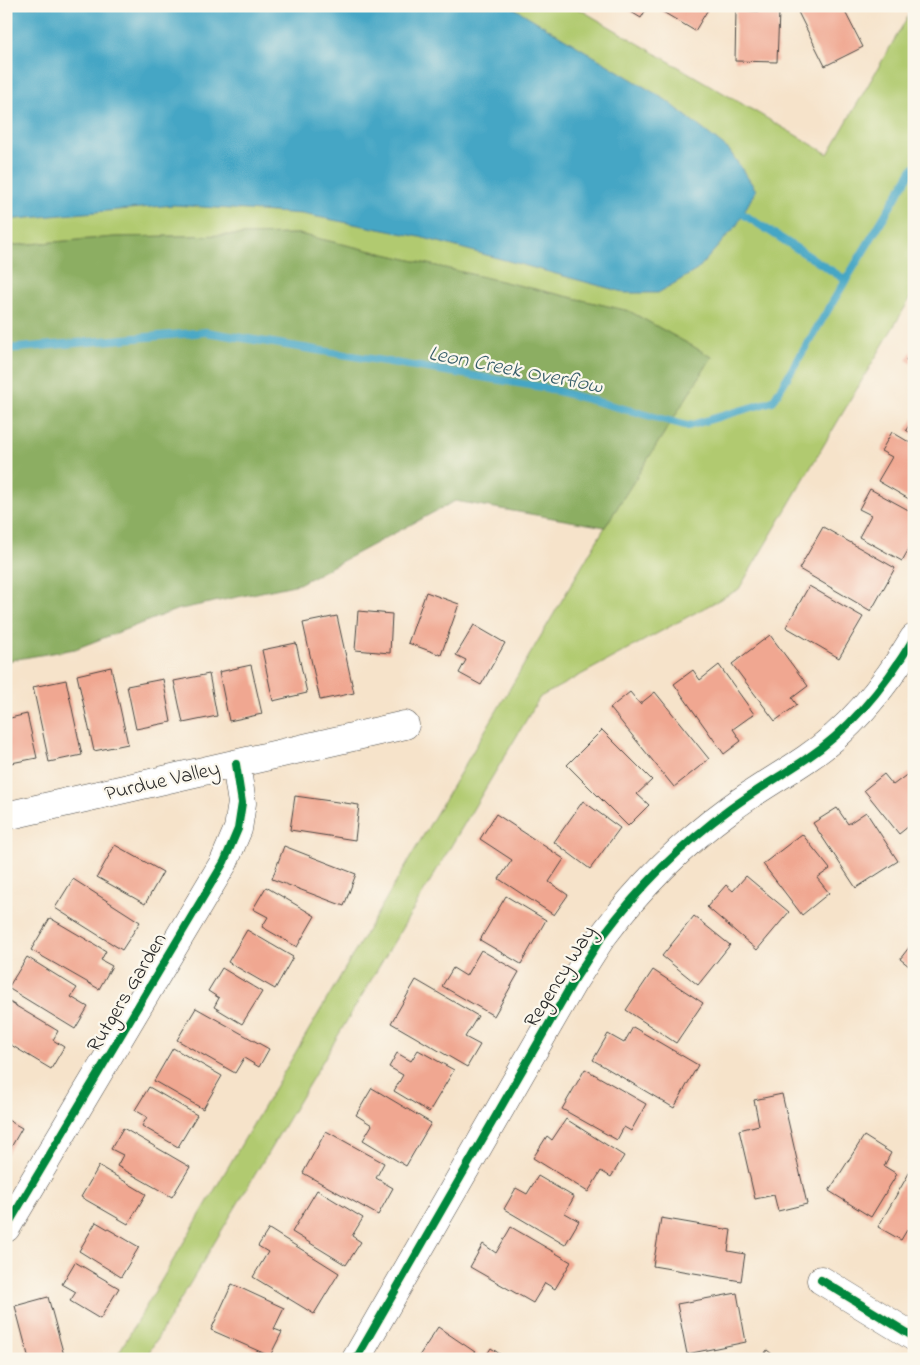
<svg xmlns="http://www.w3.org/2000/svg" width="920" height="1365" font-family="'Indie Flower',sans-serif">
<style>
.green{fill:#b1ca70;stroke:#6e7a4e}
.forest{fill:#8cae62;stroke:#5c6c46}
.water{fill:#45a6c5;stroke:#386878}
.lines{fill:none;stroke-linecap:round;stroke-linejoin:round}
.stream{stroke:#45a6c5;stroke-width:8}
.building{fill:#f0a791}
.minor-casing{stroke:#494743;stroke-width:29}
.minor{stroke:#fff;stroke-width:28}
.cycleway-casing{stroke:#fbf7ec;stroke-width:11}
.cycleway{stroke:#00873e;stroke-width:8}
.labels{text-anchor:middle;stroke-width:4.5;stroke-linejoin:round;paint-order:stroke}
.street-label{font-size:21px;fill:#2b2b2b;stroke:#fbf7ec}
.water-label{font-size:22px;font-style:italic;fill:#355c69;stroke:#fbf7ec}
</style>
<rect width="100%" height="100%" fill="#fbf7ec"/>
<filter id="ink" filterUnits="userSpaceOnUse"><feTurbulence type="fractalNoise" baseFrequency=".02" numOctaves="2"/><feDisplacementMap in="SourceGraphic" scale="10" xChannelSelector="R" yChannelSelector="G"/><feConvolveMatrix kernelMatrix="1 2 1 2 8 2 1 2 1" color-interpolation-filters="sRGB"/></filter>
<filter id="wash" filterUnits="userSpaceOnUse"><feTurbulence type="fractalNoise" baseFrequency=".0096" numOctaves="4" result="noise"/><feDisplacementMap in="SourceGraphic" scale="20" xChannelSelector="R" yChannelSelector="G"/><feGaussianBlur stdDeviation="1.12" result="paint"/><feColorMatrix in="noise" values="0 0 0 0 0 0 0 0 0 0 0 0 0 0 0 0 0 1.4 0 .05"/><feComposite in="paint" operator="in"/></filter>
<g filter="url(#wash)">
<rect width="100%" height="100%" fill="#f6e3ca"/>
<polygon class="green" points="6,6 574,6 828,154 914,6 914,292 739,589 540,697 145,1359 115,1359 605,527 712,357 629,311 299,234 115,237 6,246"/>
<polygon class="forest" points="299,234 629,311 712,357 605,527 455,501 299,584 176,610 75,649 6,661 6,246 115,237"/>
<polygon class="water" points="6,6 511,6 666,100 729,150 756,190 737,225 697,270 658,293 626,293 420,237 302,214 174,205 6,220"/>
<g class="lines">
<g class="stream">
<polyline points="735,209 846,280"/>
<polyline points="6,349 206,332 542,387 688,426 773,401 914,167"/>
</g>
</g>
<g id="blocks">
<g class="building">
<polygon points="621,6 648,6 641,18"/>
<polygon points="660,6 710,6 695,31 658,9"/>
<polygon points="795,6 842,6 863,47 825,66"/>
<polygon points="736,10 779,12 777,62 735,61"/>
<polygon points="914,347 914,365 906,360"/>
<polygon points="914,418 914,435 906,430"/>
<polygon points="892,432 914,445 914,502 878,481 892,457 881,451"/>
<polygon points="870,489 914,513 914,540 902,561 859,537 871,515 859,509"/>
<polygon points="823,527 895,568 871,611 799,569"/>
<polygon points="809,586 863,617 839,658 786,627"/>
<polygon points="426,592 459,604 441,655 408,643"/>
<polygon points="358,611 392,614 390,653 355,650"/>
<polygon points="337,616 354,693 320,700 303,623"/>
<polygon points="474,625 505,643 481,685 459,673 466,660 456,655"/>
<polygon points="770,635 808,686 792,698 797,705 775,721 732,664"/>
<polygon points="296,643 307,693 273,701 262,650"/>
<polygon points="251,665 262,714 229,721 219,672"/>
<polygon points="719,665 754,714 733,729 741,741 724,754 674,684 693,670 700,680"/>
<polygon points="111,667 128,744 94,751 77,675"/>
<polygon points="209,674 217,716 183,723 174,681"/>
<polygon points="163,679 171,722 136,729 127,686"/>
<polygon points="66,680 82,755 49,762 33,687"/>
<polygon points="630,692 640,704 655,692 709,759 674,787 610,708"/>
<polygon points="27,714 37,758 6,764 6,719"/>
<polygon points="602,730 652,780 637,794 649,805 628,826 567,765"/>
<polygon points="909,773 914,779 914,822 899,834 864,790 884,774 893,785"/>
<polygon points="295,796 359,805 355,840 290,830"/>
<polygon points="583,801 620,828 590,869 554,842"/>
<polygon points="837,808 848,824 866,812 898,861 856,888 813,823"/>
<polygon points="496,814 564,859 549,882 568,895 554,915 499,879 512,860 480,839"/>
<polygon points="802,834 830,869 817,878 829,893 802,915 763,864"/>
<polygon points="115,845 163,872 145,904 97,877"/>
<polygon points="284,846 356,874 344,906 272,879"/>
<polygon points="746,876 789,912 757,950 707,907 726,885 733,891"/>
<polygon points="73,879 140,922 122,950 55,908"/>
<polygon points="266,887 315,916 297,947 262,927 268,917 253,909"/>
<polygon points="506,896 546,920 521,964 480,940"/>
<polygon points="694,916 730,945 698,985 662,956"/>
<polygon points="50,918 106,951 101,960 112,966 99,989 31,950"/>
<polygon points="247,930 293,957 275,989 228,962"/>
<polygon points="914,941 914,970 900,959"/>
<polygon points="481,950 519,972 494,1016 442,986 453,968 466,976"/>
<polygon points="27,957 77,988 71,997 88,1007 75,1029 8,988"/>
<polygon points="222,968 262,992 242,1024 214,1007 219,998 208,991"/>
<polygon points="653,970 703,1003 676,1043 626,1010"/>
<polygon points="416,980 478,1016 465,1037 480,1045 467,1067 391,1023"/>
<polygon points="6,1000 58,1031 53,1040 64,1047 51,1069 6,1042"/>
<polygon points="196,1008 269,1049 259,1067 244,1058 235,1073 177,1040"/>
<polygon points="633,1027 698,1065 674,1108 593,1060 608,1034 624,1043"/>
<polygon points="173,1048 222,1076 203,1109 154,1081"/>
<polygon points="418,1050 454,1070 429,1112 394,1091 403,1075 389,1067 397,1053 411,1061"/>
<polygon points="585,1069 646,1104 631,1131 624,1127 617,1140 562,1109"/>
<polygon points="149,1087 197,1115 178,1147 142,1126 147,1117 135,1110"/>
<polygon points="372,1088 431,1123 406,1166 363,1140 372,1125 356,1115"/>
<polygon points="782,1094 807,1204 778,1211 774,1195 755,1199 739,1130 759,1125 754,1100"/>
<polygon points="6,1119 22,1128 6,1156"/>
<polygon points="566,1119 624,1156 611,1177 601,1171 588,1192 533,1158 547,1136 552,1140"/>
<polygon points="123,1128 190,1167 172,1197 117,1166 123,1155 111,1149"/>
<polygon points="326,1131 384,1163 376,1178 393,1188 378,1215 303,1173"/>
<polygon points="864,1136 891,1153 884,1166 897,1174 871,1217 829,1191"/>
<polygon points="99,1166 146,1194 128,1224 81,1197"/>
<polygon points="912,1168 914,1169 914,1233 907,1230 901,1240 878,1227"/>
<polygon points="538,1176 574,1197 565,1213 579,1221 565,1245 504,1209 516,1188 527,1194"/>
<polygon points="317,1190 363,1218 352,1236 361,1242 346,1265 292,1232"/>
<polygon points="661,1218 731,1230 728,1251 745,1254 741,1281 653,1266"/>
<polygon points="96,1222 139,1247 121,1277 79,1251"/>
<polygon points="511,1227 571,1262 555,1289 545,1283 533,1303 470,1267 483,1244 496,1253"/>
<polygon points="269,1229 339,1273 314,1314 253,1277 268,1252 258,1246"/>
<polygon points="75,1262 119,1288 100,1319 70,1301 76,1292 62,1284"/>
<polygon points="232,1284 284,1308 274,1329 282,1332 270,1356 211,1330"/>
<polygon points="737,1293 746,1342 687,1354 677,1304"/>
<polygon points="48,1297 65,1359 29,1359 15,1306"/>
<polygon points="438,1327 478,1354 475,1359 417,1359"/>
<polygon points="491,1348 507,1359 484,1359"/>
<polygon points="767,1350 778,1359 761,1359"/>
</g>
</g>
</g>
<g filter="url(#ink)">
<use href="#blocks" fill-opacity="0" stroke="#494743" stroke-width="1"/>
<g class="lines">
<g class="minor-casing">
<g id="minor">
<polyline points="6,816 405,725"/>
<polyline points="6,1228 224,862 238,829 242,803 236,764"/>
<polyline points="821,1280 914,1337"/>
<path d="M 356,1359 L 573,982 C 583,967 592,952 602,937 C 638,889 682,844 730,809 C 754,791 781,776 806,759 C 851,729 886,685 914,638"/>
</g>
</g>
<use href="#minor" class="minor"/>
<g class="cycleway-casing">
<g id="cycleway">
<polyline points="6,1228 224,862 238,829 242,803 236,764"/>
<polyline points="821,1280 914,1337"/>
<path d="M 356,1359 L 573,982 C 583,967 592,952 602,937 C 638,889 682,844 730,809 C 754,791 781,776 806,759 C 851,729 886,685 914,638"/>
</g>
</g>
<use href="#cycleway" class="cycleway"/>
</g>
</g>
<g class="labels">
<g class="street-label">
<text transform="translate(162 780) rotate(-13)" y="7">Purdue Valley</text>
<text transform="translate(559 976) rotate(-58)" y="7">Regency Way</text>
<text transform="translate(126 992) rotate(-59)" y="7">Rutgers Garden</text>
</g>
<g class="water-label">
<text transform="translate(516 368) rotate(11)" y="8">Leon Creek Overflow</text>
</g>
</g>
<rect width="920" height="1365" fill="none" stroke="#fbf7ec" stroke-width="25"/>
</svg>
